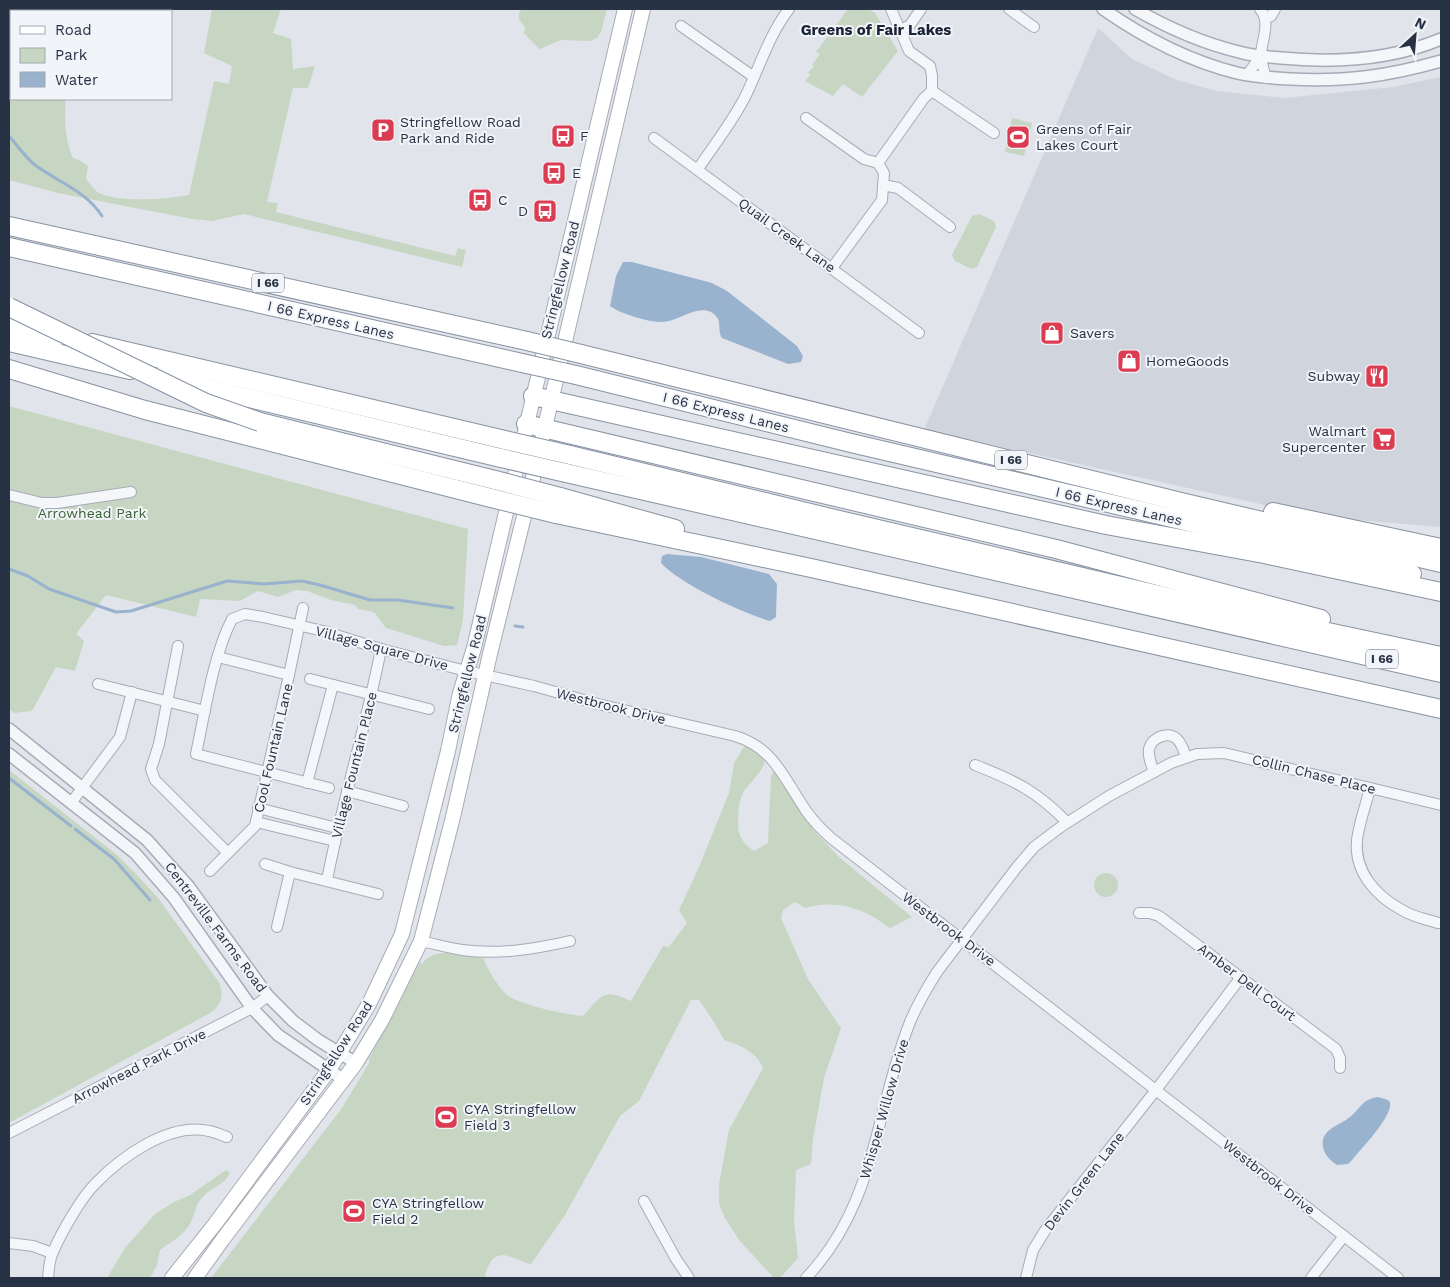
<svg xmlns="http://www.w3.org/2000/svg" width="1450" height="1287" font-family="'Work Sans',sans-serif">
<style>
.built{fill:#cfd4dd}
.green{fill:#c6d6c2}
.water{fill:#99b2ce}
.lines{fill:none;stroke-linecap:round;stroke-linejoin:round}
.stream{stroke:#99b2ce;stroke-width:3}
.minor-casing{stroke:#a6acb6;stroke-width:12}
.tertiary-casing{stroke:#a6acb6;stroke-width:14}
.secondary-casing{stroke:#a6acb6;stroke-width:16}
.motorway-casing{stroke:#8792a3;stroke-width:20}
.minor{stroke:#f5f6f9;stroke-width:10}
.tertiary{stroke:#f5f6f9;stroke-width:11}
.secondary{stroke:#fff;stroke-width:14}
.motorway{stroke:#fff;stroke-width:18}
.motorway-bridge-casing{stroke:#8792a3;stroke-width:20;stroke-linecap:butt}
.motorway-bridge{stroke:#fff;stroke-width:18}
.labels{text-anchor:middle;stroke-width:4;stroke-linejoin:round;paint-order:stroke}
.shield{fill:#f1f4f8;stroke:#646c7b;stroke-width:1}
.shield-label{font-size:12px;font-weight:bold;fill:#283245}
.poi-label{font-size:14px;fill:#283245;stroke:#f1f4f8;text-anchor:start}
.street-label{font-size:14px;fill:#283245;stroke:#f1f4f8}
.park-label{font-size:14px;fill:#3c6234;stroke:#f1f4f8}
.neighbourhood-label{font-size:15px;font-weight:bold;fill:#1a2336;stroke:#f1f4f8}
</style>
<rect width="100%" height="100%" fill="#e1e5eb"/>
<polygon class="built" points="1098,28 1132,59 1177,80 1217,91 1284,98 1393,87 1441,77 1441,527 1309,516 1256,503 924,430"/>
<g class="green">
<path d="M 212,9 L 281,9 L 273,33 L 291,39 L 293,69 L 315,66 L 308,88 L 293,88 L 267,202 L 278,203 L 276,212 L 455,256 L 458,248 L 466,250 L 462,267 L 244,214 L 212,221 L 192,219 L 58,193 L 9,180 L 9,72 L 11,74 L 11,99 L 66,99 C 64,120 65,139 73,158 L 79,160 L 88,166 L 86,179 C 90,183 94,190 99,193 C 120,203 166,199 189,195 L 214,81 L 229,84 L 232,66 L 204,53 Z"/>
<polygon points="522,9 607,9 601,32 597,38 590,41 561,40 540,49 538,48 523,32 526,29 519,19 519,13"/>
<polygon points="848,9 868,9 875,13 898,51 862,97 843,84 833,96 805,81 810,75 808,73 814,66 812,65 820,54 816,52"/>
<polygon points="1012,118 1032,123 1024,156 1005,152"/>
<polygon points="979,214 994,221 996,227 977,267 971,269 955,261 952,255 972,216"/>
<polygon points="9,406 468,529 463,620 457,645 444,646 386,628 374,612 358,609 355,605 331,600 307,591 296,590 278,597 258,591 240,601 200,599 196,617 106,595 76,634 84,641 75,671 56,667 32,711 14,713 9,709"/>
<path d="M 745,745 C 751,747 761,752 764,758 C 768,767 749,783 744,791 C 738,801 737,821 739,833 C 741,840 748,847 754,851 L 768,843 L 771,776 L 774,771 L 815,832 L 840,858 L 912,917 L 890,928 C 863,908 838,899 805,908 L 795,902 L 783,910 L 781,918 L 808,979 L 841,1028 L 824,1078 L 813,1139 L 811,1164 L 796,1170 L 794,1220 L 798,1258 L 780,1278 L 774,1278 L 739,1240 L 725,1218 L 719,1204 L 719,1184 L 729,1130 L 763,1068 C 756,1051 739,1045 724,1040 L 714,1022 L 699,1000 L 691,1000 L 639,1101 L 620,1116 L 565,1215 L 531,1264 C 518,1262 500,1246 490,1263 C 487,1268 485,1273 485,1278 L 211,1278 L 342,1108 L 369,1063 L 369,1059 L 420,962 L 422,964 C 435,945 465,956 483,958 C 489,971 496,984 506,994 C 516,1004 568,1015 583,1016 C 602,996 602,987 631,1001 L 663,946 L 669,947 L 687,923 L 679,910 L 699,867 L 729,793 L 734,763 Z"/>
<path d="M 9,770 L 116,854 L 138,876 L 158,898 L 218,981 C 225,994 222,1005 210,1013 L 9,1123 Z"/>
<circle cx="1106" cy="885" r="12"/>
<path d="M 226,1170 L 230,1173 C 223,1187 210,1187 201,1199 C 195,1206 194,1216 190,1224 C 183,1236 171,1242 160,1250 L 157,1265 L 150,1278 L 107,1278 L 125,1248 L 155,1214 L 174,1202 L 190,1195 Z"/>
</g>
<g class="water">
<path d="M 623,262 L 632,262 L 712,283 L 727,291 L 797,346 L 803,356 L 801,362 L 788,364 L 722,338 C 717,331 722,322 716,316 C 701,300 679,322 662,322 C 648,322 621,314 610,306 L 616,276 Z"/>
<path d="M 667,554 L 701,557 L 769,574 L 777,584 L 776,617 L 770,621 C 740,612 682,585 661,563 L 662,556 Z"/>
<path d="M 1378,1097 C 1381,1098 1387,1099 1389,1101 C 1397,1112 1360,1150 1353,1159 L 1348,1164 L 1337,1165 C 1330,1160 1325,1156 1323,1147 C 1320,1129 1339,1126 1350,1117 C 1362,1107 1361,1100 1378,1097 Z"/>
</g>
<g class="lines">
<g class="stream">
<path d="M 9,136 C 17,145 25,157 35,165 C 58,182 86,191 102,216"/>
<polyline points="9,569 28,576 49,589 116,612 131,611 227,581 264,584 302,581 320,585 370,600 398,600 453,608"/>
<polyline points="515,626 523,627"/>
<polyline points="9,778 71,826"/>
<polyline points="75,829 114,859 150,900"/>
</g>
<g class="minor-casing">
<g id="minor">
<polyline points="1009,9 1034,27"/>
<path d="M 1260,9 C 1271,22 1262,39 1261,54 C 1261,62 1264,70 1266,78"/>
<polyline points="141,11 142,9"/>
<polyline points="1265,19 1271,16 1275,9"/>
<polyline points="681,26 754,77"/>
<polyline points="901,30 910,25 921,9"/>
<polyline points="1247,75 1261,56"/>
<polyline points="932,91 994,133"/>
<polyline points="806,118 864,159 878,163"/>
<polyline points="654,138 919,333"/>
<path d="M 698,169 C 714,145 733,121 746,95 C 760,66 769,35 789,9"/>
<polyline points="883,185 898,188 950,227"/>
<polyline points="832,268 882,200 884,173 878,163 924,98 932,91 932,76 930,66 909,51 891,9"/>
<polyline points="9,495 42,503 57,503 131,492"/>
<polyline points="178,646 159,744 151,769 155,780 228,853"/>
<polyline points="218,657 289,675"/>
<polyline points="310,679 429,709"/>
<polyline points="98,684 205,711"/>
<path d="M 975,765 C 1016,781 1036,791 1067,822"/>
<path d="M 1154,772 C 1151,764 1148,757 1149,749 C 1152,737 1168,731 1177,739 C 1182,744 1184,751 1186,757"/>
<polyline points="307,783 333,685"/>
<path d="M 329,788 L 196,754 C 205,712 213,656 232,619 L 245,614 L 263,617 L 323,631 L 381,649 L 466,671 L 534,686 L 598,704 L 735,736 C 775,748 785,781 807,812 C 814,822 822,830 831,838 L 1398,1278"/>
<path d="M 1370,788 C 1366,805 1359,823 1357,840 C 1354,872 1376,896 1402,910 C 1413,917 1426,919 1438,923 L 1441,923"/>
<polyline points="347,791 403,806"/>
<polyline points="71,803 120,737 132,692"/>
<polyline points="258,808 337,828"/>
<polyline points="256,822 335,841"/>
<polyline points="265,864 290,872 378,894"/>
<polyline points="210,871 255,826 289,675 303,608"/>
<path d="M 327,880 C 342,802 366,727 381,649"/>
<polyline points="1139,913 1150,913 1159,916 1336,1049 1340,1058 1340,1068"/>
<polyline points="277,927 290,872"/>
<path d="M 421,941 C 435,944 449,948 462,950 C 499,955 535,949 570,941"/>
<polyline points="9,1133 252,1008 268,996"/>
<polyline points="644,1201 676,1259 689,1278"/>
<polyline points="9,1243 33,1246 52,1253"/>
<path d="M 48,1278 C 49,1270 49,1260 53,1252 C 61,1233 81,1198 95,1184 C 121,1157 169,1122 209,1131 C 215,1132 221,1135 227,1137"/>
<path d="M 806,1278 C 877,1203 874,1113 910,1022 C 917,1005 927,988 937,972 L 1017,867 L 1034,847 L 1062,826 L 1109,796 L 1171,763 L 1197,754 L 1224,753 L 1441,805"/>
<polyline points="1026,1278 1033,1250 1046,1229 1156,1090 1241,977"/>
<polyline points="1311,1278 1344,1236"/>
</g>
</g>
<g class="tertiary-casing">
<g id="tertiary">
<path d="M 1103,9 C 1143,37 1189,61 1237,73 C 1254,77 1272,78 1290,79 C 1345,82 1388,76 1441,61"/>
<path d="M 1135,9 C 1168,28 1202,43 1239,52 C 1253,56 1267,57 1281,58 C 1334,63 1391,60 1441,39"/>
<polyline points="9,729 147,840 189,887 268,996 293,1021 318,1040 356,1063"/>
<polyline points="9,754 135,853 174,898 252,1008 278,1035 344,1080"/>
</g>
</g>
<g class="secondary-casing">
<g id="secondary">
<polyline points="172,1278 215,1224 329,1070 369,1004 402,934 448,751 460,693 474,648 625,9"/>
<polyline points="195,1278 223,1239 356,1063 382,1020 421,941 453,817 490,654 525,512 643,9"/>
</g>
</g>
<g class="motorway-casing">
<g id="motorway">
<polyline points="9,226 527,341"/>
<polyline points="9,247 522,363"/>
<polyline points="9,324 59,336"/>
<polyline points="9,342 130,370"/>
<polyline points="92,343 505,440"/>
<polyline points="581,354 1181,502 1441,563"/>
<polyline points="9,369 145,410 491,498"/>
<polyline points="576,375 851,443 1412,574"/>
<polyline points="160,377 501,458"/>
<polyline points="533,396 1106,525 1264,554 1441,592"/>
<polyline points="260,422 495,480"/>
<polyline points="526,424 1056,549 1321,619"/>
<polyline points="570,455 835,519 1215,608 1441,656"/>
<polyline points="566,473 1441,673"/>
<polyline points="560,497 675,529"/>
<polyline points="1273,512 1441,548"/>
<polyline points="556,514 811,568 1441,709"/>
</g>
</g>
<use href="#minor" class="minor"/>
<use href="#tertiary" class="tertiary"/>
<use href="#secondary" class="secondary"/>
<use href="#motorway" class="motorway"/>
<g class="motorway-bridge-casing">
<g id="motorway-bridge">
<polyline points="9,307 206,403 260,422"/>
<polyline points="527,341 581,354"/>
<polyline points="522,363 576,375"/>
<polyline points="505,440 570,455"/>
<polyline points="501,458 566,473"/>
<polyline points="495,480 560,497"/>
<polyline points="491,498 556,514"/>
</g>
</g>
<use href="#motorway-bridge" class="motorway-bridge"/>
</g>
<defs>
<g id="parking-square" transform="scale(1.25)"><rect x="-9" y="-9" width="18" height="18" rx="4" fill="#db3c51" stroke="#f1f4f8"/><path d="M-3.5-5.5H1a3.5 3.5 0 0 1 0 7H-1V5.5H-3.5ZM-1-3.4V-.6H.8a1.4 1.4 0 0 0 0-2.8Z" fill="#fff"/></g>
<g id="bus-square" transform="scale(1.25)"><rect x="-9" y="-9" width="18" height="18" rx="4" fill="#db3c51" stroke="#f1f4f8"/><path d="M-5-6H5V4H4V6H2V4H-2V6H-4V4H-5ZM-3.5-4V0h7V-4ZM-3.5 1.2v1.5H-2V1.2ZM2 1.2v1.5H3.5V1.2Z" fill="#fff"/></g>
<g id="stadium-square" transform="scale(1.25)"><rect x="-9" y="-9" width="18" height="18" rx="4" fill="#db3c51" stroke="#f1f4f8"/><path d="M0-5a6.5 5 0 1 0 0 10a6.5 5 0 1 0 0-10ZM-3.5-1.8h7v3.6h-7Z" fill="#fff"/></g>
<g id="shop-square" transform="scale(1.25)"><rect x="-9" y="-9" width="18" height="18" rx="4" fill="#db3c51" stroke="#f1f4f8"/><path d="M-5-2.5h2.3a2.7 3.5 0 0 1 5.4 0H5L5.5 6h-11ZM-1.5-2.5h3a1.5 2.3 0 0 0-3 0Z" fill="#fff"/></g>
<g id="restaurant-square" transform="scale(1.25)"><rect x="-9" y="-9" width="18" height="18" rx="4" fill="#db3c51" stroke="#f1f4f8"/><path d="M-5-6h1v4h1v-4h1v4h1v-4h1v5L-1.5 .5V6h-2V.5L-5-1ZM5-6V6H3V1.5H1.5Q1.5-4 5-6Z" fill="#fff"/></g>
<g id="supermarket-square" transform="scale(1.25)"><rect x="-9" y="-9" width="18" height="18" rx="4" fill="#db3c51" stroke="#f1f4f8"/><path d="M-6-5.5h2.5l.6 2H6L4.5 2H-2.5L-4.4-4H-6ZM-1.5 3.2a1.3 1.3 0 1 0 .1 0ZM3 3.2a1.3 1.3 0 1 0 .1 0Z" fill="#fff"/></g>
</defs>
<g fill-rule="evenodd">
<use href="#parking-square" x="383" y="130"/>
<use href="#bus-square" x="563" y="136"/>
<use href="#stadium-square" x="1018" y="137"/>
<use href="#bus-square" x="554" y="173"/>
<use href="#bus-square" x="480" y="200"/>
<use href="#bus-square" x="545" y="211"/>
<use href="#shop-square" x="1052" y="333"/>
<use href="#shop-square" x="1129" y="361"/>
<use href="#restaurant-square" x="1377" y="376"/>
<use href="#supermarket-square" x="1384" y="439"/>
<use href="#stadium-square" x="446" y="1117"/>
<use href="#stadium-square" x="354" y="1211"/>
</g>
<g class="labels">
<g class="shield">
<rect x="252" y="273.5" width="32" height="19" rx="4"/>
<rect x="995" y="450.5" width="32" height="19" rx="4"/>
<rect x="1366" y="649.5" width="32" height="19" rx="4"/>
</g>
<g class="shield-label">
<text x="268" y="287">I 66</text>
<text x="1011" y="464">I 66</text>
<text x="1382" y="663">I 66</text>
</g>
<g class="poi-label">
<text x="400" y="127">Stringfellow Road<tspan x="400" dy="16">Park and Ride</tspan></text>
<text x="1036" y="134">Greens of Fair<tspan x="1036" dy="16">Lakes Court</tspan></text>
<text x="580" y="141">F</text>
<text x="572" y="178">E</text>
<text x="498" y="205">C</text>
<text x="528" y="216" text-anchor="end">D</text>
<text x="1070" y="338">Savers</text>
<text x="1146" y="366">HomeGoods</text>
<text x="1360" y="381" text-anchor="end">Subway</text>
<text x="1366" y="436" text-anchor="end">Walmart<tspan x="1366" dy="16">Supercenter</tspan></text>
<text x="464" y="1114">CYA Stringfellow<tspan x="464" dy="16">Field 3</tspan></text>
<text x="372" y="1208">CYA Stringfellow<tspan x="372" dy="16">Field 2</tspan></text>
</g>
<g class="street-label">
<text transform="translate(787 235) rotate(36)" y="5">Quail Creek Lane</text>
<text transform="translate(560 280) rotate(-76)" y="5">Stringfellow Road</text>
<text transform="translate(331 320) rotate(13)" y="5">I 66 Express Lanes</text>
<text transform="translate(726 412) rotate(14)" y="5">I 66 Express Lanes</text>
<text transform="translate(1119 506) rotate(13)" y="5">I 66 Express Lanes</text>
<text transform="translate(382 648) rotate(15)" y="5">Village Square Drive</text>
<text transform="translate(467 674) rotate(-76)" y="5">Stringfellow Road</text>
<text transform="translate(611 706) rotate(14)" y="5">Westbrook Drive</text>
<text transform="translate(273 748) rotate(-77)" y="5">Cool Fountain Lane</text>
<text transform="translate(354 765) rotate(-76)" y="5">Village Fountain Place</text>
<text transform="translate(1314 774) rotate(14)" y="5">Collin Chase Place</text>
<text transform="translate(216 927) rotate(53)" y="5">Centreville Farms Road</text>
<text transform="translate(949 929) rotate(37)" y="5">Westbrook Drive</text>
<text transform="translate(1247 982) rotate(37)" y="5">Amber Dell Court</text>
<text transform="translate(336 1053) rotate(-57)" y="5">Stringfellow Road</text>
<text transform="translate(139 1066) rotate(-27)" y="5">Arrowhead Park Drive</text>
<text transform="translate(884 1109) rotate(-74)" y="5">Whisper Willow Drive</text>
<text transform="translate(1269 1177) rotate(38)" y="5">Westbrook Drive</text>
<text transform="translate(1084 1181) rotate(-52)" y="5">Devin Green Lane</text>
</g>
<g class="park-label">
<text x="92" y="518">Arrowhead Park</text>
</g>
<g class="neighbourhood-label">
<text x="876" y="35">Greens of Fair Lakes</text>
</g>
</g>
<rect width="1450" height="1287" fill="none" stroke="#283245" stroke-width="20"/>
<rect x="10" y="10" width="162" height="90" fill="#f1f4f8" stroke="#a1a6b0"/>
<rect x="20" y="26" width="25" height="8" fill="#ffffff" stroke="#a1a6b0"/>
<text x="55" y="35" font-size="15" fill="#283245">Road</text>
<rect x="20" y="48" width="25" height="15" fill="#c6d6c2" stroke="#a1a6b0"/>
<text x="55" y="60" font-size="15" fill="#283245">Park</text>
<rect x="20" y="72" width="25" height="15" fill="#99b2ce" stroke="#a1a6b0"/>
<text x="55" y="85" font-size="15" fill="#283245">Water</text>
<g transform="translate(1415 35) rotate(26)" stroke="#f1f4f8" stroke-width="4" paint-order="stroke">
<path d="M0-4L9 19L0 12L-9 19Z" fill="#283245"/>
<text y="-8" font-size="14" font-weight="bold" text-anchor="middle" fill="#283245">N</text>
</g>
</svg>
